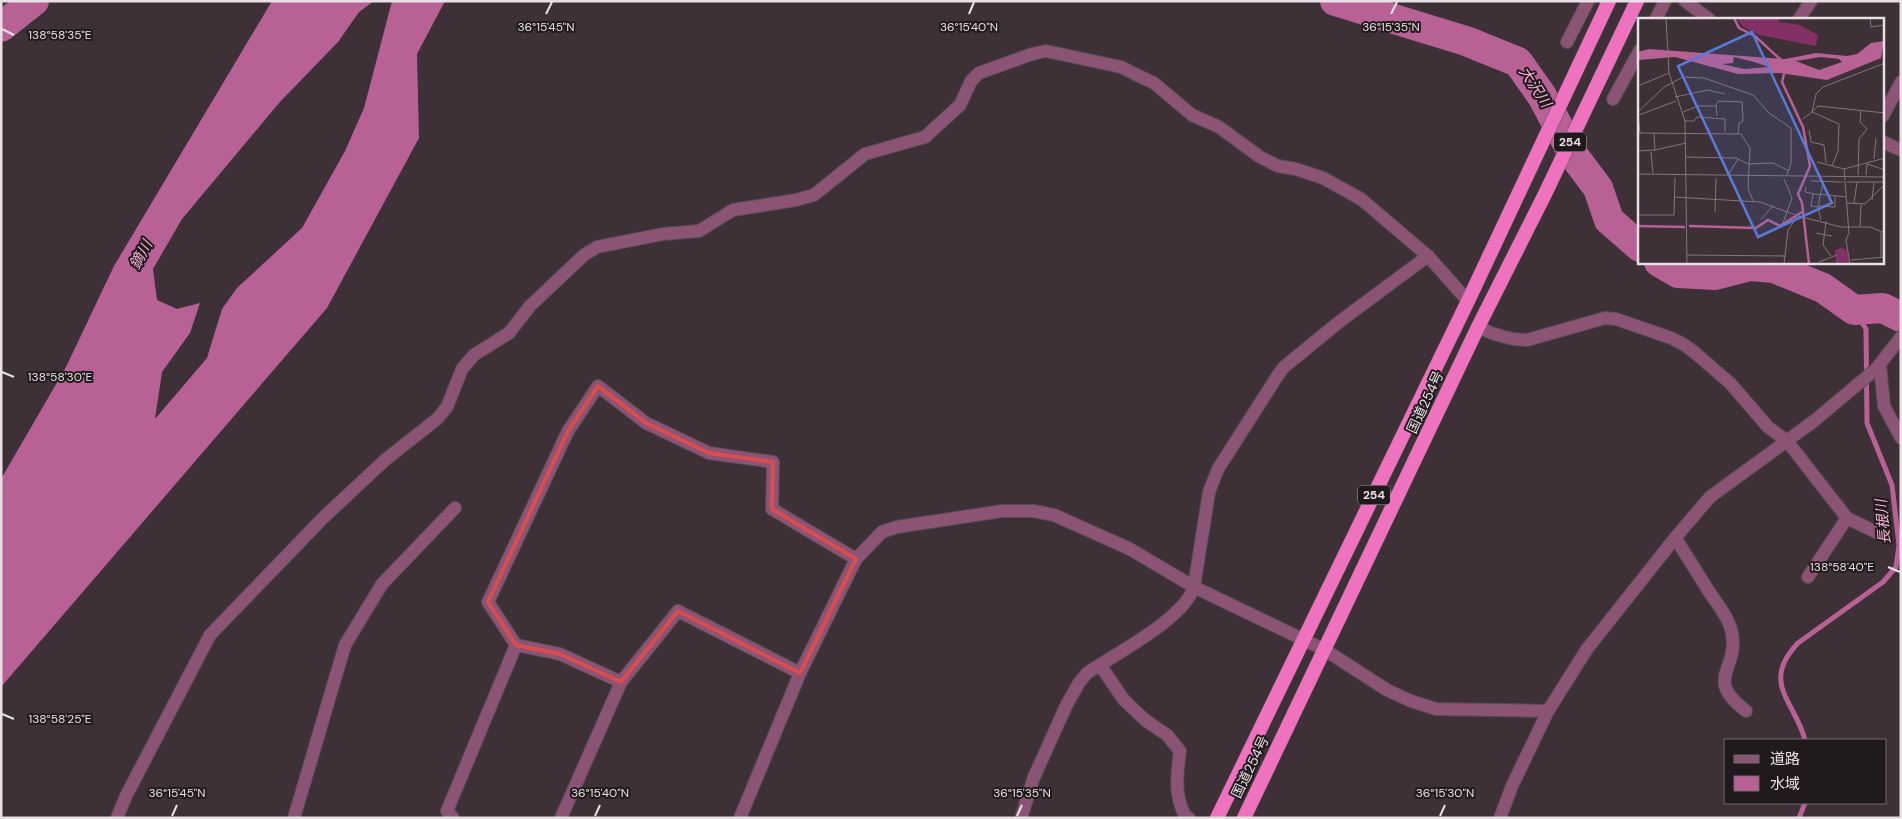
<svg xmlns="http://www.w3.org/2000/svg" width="1902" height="819" font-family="'DM Sans','Noto Sans JP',sans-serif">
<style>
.water{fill:#b86195}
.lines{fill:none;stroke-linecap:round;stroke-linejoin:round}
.stream{stroke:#b86195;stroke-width:5}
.river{stroke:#b86195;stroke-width:30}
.minor-casing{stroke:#594c53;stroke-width:14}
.tertiary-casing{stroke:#594c53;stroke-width:14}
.trunk-casing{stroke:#594c53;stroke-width:15}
.minor{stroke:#8b5474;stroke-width:12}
.tertiary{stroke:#8b5474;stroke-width:12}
.trunk{stroke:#ee72be;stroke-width:14}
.marked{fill:none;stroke:#da4d4e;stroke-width:4;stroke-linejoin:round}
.ticks{fill:none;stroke:#e9e0e5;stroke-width:2}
.labels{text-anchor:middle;stroke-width:4;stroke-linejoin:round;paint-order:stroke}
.shield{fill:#201a1d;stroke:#ada5a9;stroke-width:1}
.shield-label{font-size:12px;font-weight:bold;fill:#e9e0e5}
.street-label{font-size:14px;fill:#e9e0e5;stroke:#201a1d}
.water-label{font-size:15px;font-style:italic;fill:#fab4db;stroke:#201a1d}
.inset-river{fill:none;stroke:#b86195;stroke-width:2.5}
.inset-road{fill:none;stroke:#82767d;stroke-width:1}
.view{fill:#5a7adc;fill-opacity:0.15;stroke:#5a7adc;stroke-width:2.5}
.inset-edge{fill:none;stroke:#e9e0e5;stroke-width:2.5}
.ticks-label{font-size:12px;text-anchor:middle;fill:#e9e0e5;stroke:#201a1d;stroke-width:4;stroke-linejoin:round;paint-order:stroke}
</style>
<rect width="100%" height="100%" fill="#3d3037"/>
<polygon class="water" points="272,1 374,1 359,12 338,42 279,103 182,219 153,269 157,300 177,309 200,303 190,333 162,372 155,419 207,358 222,309 237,288 302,228 345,151 364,108 392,1 445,1 417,54 419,138 327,308 1,687 1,479 66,367 114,266"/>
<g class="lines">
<g class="stream">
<path d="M 1805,740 C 1795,701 1760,683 1798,643 L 1883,582 L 1896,567 L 1899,545 L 1892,485 L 1867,423 L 1866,329 L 1854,310"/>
<polyline points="1799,818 1805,803"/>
</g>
<g class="river">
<polyline points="1335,1 1466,41 1518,62 1542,96 1574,156 1598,188 1609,220 1640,247"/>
<polyline points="1,27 34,1"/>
<polyline points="1659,262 1678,273 1715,275 1750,266 1774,268 1823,288 1854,310 1883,308 1901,317"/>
</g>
<g class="minor-casing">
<g id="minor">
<polyline points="1685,1 1709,19"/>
<polyline points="1656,19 1665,1"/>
<polyline points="1799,19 1811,1"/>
<polyline points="1567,42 1588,1"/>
<polyline points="1613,99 1640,50"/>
<polyline points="1883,116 1901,82"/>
<polyline points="1883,142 1901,150"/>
<path d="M 1478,327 C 1494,335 1509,340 1527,340 L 1605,318 L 1616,319 L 1671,338 L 1683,344 L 1694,352 L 1730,383 L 1768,427 L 1787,441 L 1847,518 L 1880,534"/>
<polyline points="1880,365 1884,406 1901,438"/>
<path d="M 1675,538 C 1687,556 1698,574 1710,593 C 1718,605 1729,618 1732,633 C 1739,671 1703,678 1746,711"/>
<polyline points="1808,577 1847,518"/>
<polyline points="516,645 488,602 568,431 598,386 646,423 709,453 773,462 772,509 856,559"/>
<path d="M 1100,665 L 1124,700 L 1145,720 L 1167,735 L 1180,751 C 1177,774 1174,794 1185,816 L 1189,818"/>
<polyline points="117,818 126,796 210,635 323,518 385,460 437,419 447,407 462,369 474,355 509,333 530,306 584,255 597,247 663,234 699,231 733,210 796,200 814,195 865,154 925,137 960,105 971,81 979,73 1032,54 1046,51 1121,67 1139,76 1154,83 1192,115 1219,127 1260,157 1278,166 1296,169 1323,178 1361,199 1428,256 1468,301"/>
<polyline points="294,818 345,645 382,584 455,508"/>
<polyline points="453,818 447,811 516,645 560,654 621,682"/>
<polyline points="561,818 621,682 678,611 800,673"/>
<polyline points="740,818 800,673 856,559 882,532 897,527 1002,511 1033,511 1054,515 1130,549 1194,587 1325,650 1387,690 1411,701 1436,709 1548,711"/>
<path d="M 1021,818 L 1034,777 L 1067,704 L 1079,683 L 1087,673 C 1115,654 1184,619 1194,587 L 1209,492 L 1218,469 L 1278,375 L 1284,367 L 1339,322 L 1428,256"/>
</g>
</g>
<g class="tertiary-casing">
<polyline id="tertiary" points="1500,818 1512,786 1548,711 1587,649 1675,538 1710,497 1814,421 1876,369 1901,337"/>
</g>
<g class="trunk-casing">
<g id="trunk">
<polyline points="1217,818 1468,301 1609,1"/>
<polyline points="1244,818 1478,327 1545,194 1637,1"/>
</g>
</g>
<use href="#minor" class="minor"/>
<use href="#tertiary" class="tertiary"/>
<use href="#trunk" class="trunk"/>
</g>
<path class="marked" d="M 598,386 L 646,423 L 709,453 L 773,462 L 772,509 L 856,559 L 800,673 L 678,611 L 621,682 L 560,654 L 516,645 L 488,602 L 568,431 Z"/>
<path class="ticks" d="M 546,14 L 552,2M 969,14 L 974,2M 1391,14 L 1397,2M 2,29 L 14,35M 2,372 L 14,377M 1888,567 L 1900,572M 2,714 L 14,719M 172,816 L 177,805M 595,816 L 600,805M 1017,816 L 1022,805M 1440,816 L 1445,805"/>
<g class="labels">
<g class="shield">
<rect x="1554" y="132.5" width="32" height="19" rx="4"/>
<rect x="1358" y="485.5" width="32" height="19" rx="4"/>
</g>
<g class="shield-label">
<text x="1570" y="146">254</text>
<text x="1374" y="499">254</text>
</g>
<g class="street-label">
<text transform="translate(1425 402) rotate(-65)" y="5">国道254号</text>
<text transform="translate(1250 767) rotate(-64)" y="5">国道254号</text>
</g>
<g class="water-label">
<text transform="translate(1535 87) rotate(57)" y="5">大沢川</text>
<text transform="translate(141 255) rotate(-62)" y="5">鏑川</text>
<text transform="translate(1883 522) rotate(-95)" y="5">長根川</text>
</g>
</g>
<g transform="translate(1638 18)">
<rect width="246" height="246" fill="#3d3037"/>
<path d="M 99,0 L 140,0 L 141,4 L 162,7 L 180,17 L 178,28 L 121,17 L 104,8 ZM 203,230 L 209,232 L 212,244 L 198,245 L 197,232 Z" fill="#833164"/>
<path d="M 246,23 L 243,40 L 189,62 L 142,55 L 100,56 L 37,39 L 0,42 L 0,34 L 11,31 L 147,41 L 178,35 L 209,38 L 219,36 L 233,25 ZM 96,39 L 116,44 L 131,49 L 106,51 L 84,46 L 95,45 ZM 183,39 L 201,41 L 204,44 L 181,52 L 158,43 Z" fill="#b86195" fill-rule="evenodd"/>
<path class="inset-river" d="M 96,0 L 101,10 L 117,18 L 143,42M 147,52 L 144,64 L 165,109 L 172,148 L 160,176 L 164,185 L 171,246M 0,208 L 47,209M 51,208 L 118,210 L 130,202 L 142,208 L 164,194"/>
<path class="inset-road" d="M 28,0 L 31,55 L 47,103 L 49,246M 232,0 L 233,9 L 247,7M 0,68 L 31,55M 37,79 L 70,72 L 87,76M 78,88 L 80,83 L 104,84 L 105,103 L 101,105 L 100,115M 0,94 L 26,69 L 45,59 L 66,60 L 115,77 L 131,95 L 153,110 L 153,145 L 149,157M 45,94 L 60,88 L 78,88 L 79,98M 174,94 L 180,88 L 247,95M 174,94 L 201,106 L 200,133 L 194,148M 0,97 L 2,115M 1,97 L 38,83M 165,101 L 174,94 L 178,76 L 185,69 L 247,45M 47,103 L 56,103 L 59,99 L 87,101 L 87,114M 171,112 L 173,124 L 186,127 L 188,145M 0,115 L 103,116 L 112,130 L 110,170 L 115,183M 16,115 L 17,132 L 48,125M 0,133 L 17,132M 13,134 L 15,155M 48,139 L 98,140 L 110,146 L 135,145 L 151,153M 236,141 L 238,120M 179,144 L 206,151M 0,156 L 247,159M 90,157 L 100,141M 220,157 L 221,121 L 229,111 L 222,104 L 223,92M 228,157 L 229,146 L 247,152M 173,163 L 205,164M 209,164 L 247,164M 168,169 L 167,174 L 182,177M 175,176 L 173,188 L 180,189M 182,176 L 208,179M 36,179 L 122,184 L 160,198 L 203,209 L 232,209 L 247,215M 234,182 L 236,164M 208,185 L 227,186 L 247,166M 216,185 L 219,164M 181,188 L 197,189 L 197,178M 77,194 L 78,160M 0,197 L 36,197 L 37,160M 123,201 L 136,187M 183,202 L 180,189 L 185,164M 188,203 L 185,227 L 193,238M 145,205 L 154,180 L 146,161M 222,209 L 223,187M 243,214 L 243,240M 178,215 L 194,218M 49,237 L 148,238M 213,242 L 247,239M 181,244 L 199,237M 146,246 L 150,212 L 159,199M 212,246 L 208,222 L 211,215 L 206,151 L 247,140"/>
<path class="view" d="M 114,14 L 194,185 L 120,219 L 40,48 Z"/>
<rect width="246" height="246" class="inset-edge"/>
</g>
<g class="ticks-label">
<text x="546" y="31">36°15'45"N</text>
<text x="969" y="31">36°15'40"N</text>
<text x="1391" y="31">36°15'35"N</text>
<text x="60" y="39">138°58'35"E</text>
<text x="60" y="381">138°58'30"E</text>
<text x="1842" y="571">138°58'40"E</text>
<text x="60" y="723">138°58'25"E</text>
<text x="1445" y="797">36°15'30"N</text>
<text x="177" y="797">36°15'45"N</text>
<text x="600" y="797">36°15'40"N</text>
<text x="1022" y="797">36°15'35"N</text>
</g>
<rect width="1902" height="819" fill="none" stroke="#e9e0e5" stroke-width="5"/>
<rect x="1724" y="739" width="162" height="65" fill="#201a1d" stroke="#70696d"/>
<rect x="1734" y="755" width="25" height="8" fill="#8b5474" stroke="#70696d"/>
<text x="1770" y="764" font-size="15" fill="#e9e0e5">道路</text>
<rect x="1734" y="776" width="25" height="15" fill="#b86195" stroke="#70696d"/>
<text x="1770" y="789" font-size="15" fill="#e9e0e5">水域</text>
</svg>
